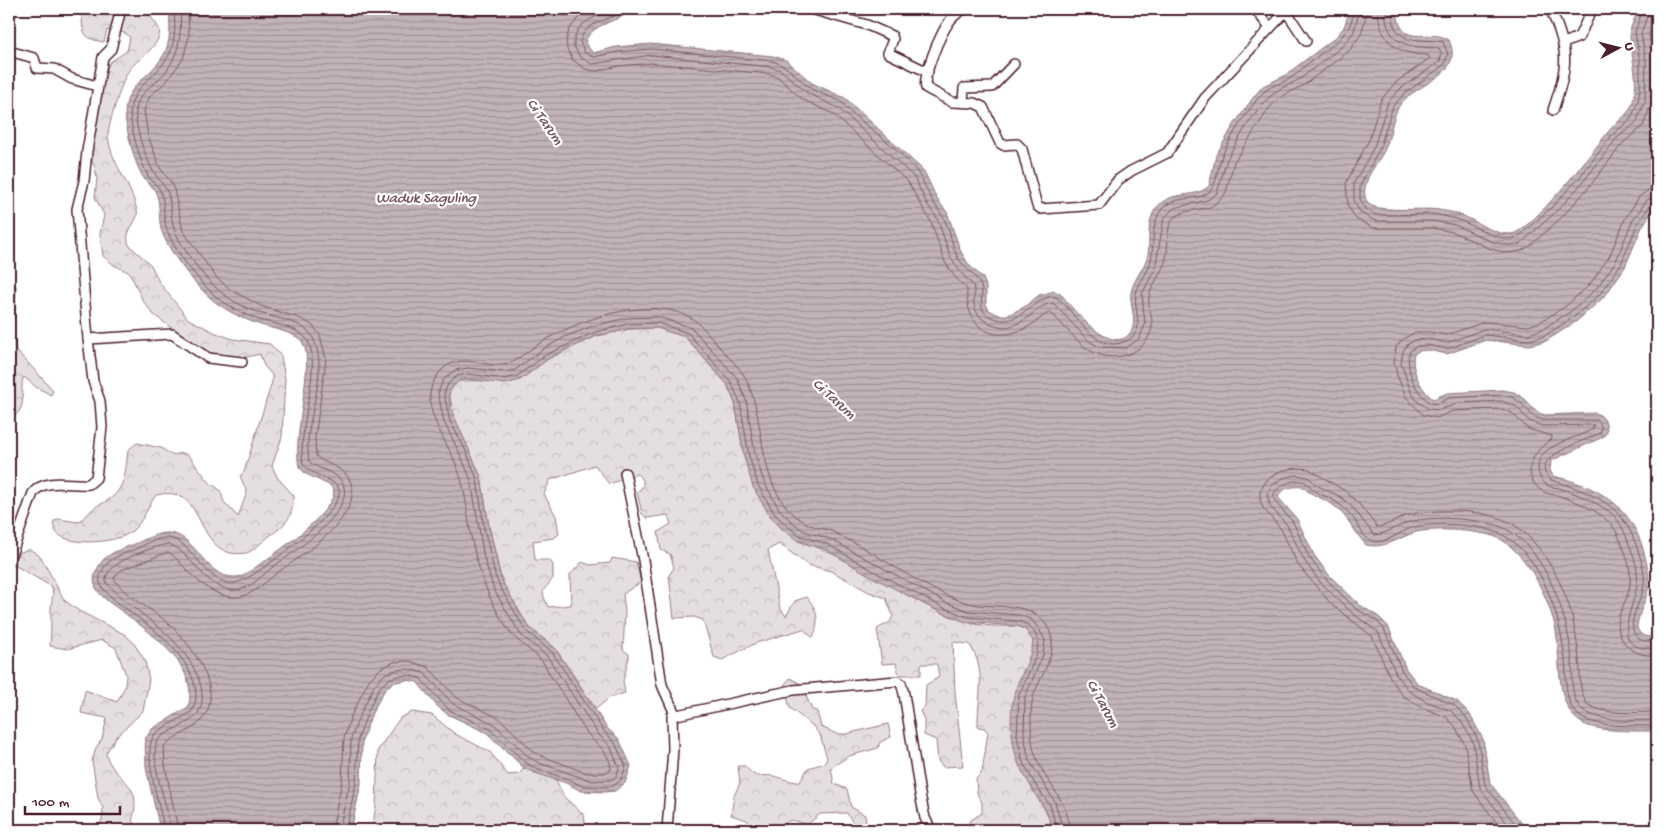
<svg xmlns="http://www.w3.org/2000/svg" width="1666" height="839" font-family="'Gochi Hand',sans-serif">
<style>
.forest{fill:url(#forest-crowns);stroke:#987e86}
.water{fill:url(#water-rules);stroke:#91787e}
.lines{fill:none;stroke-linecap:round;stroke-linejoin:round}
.shore{stroke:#7a5a63;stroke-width:1}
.minor-casing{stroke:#4a1f2b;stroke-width:12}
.minor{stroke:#fff;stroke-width:9}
.labels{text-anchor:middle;stroke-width:4.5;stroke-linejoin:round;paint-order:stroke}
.water-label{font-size:15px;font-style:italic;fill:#74535c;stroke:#fff}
</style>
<defs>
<pattern id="forest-crowns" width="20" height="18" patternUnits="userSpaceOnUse" patternTransform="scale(1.25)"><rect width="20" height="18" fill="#e5dee0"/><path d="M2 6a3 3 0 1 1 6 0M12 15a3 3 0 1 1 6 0" fill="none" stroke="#c6bec0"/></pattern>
<pattern id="water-rules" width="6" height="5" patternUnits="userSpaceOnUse" patternTransform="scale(1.25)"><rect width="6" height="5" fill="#c1b3b6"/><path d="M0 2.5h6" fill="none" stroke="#9f9194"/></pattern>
</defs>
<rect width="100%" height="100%" fill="#fff"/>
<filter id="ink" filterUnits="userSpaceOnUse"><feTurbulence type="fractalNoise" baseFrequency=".02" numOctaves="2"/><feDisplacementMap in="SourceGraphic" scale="10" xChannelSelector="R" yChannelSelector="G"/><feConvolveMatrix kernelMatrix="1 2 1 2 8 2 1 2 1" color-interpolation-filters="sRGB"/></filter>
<g filter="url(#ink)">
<g class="forest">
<path d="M 81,9 L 149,9 C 148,20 163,25 159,36 C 155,50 137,59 129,70 C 123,77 108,126 108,135 C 110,163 131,183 137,210 C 140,222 123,229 129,245 L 151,265 L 159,282 L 188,319 L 216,333 L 233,339 L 270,344 L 281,356 L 285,379 L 282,437 L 272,466 L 277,477 L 294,496 C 292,520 286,524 267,538 C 262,542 255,549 249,552 C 245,554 235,554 230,553 C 193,542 204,483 156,495 C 147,507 144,521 132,531 C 119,543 69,547 57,533 C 54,530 54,526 53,522 L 58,519 L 78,522 C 85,518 92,508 99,505 C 125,494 125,476 128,450 L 137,443 L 161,448 L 172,455 L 183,453 L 189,456 L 210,483 L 220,490 L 224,502 L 238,517 L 247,492 L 240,476 L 244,472 L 272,382 L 272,375 L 264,366 L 260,354 L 234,360 L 199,349 L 153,314 L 143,301 L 130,273 L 114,265 L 103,256 L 100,234 L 104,215 L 95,197 L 97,178 L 95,167 L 92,162 L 92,149 L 105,73 L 110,62 L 127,51 L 130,37 L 125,33 L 107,30 L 104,42 C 78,38 84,29 81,9 Z"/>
<path d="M 10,285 L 16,286 L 16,292 L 13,333 L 16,350 L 53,390 L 51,395 L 36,387 L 24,377 C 17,389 32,409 9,419 Z"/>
<path d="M 657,328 L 685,337 L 727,384 L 735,403 L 744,457 L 798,541 C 858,558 905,602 964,621 C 980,627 1000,626 1017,626 C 1055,639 1015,673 1015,695 C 1014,704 1028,782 1032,789 C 1040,805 1049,810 1052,830 L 964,830 L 971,820 L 982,813 L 982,803 L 977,793 L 976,779 L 982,772 L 988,732 L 984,728 L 978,727 C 977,697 988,671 969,644 L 953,642 L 955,692 L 963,766 L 943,767 L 938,761 L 936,740 L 924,735 L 924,720 L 920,711 L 925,706 L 926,685 L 939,677 L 937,664 L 921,664 L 921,675 L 899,675 L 896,663 L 882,664 L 877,629 L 890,622 L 893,616 L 886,598 L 869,592 L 831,571 L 808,565 L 779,544 L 768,550 L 780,608 L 786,616 L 795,601 L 807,597 C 818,611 820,621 813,638 L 803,629 L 756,643 L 722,660 L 714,657 L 703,620 L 694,617 L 674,618 L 669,575 L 674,568 L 670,554 L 661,550 L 658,532 L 671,524 L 668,515 L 647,518 L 642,514 L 637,492 L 643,486 L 643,480 L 637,474 L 609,484 L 595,465 L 550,480 L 544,494 L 556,516 L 559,534 L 554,538 L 533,541 L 535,560 L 550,560 L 553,565 L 553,578 C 544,593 539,586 548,607 L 571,605 L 570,575 L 582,562 L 590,565 L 610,563 L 612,558 L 636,562 L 641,582 L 623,594 L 625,612 L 623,650 L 629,654 L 629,657 L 623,681 L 625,693 L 609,698 L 596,709 L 555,648 L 530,628 L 522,616 L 504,585 L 500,574 L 489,526 L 481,477 L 455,419 L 449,394 L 452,387 L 459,381 L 520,380 L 548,359 L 597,336 L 629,329 Z"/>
<path d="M 26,550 L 31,550 L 41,557 L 64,600 L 79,611 L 124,634 L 133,642 L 145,661 L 149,680 L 143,711 L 116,737 L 106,753 C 112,782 145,779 132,821 L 141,830 L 97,830 L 102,820 L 103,808 L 98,798 L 92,761 L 96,748 L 102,739 L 107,718 L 81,713 L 85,690 L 117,702 L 125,687 L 126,675 L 116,648 L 102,640 L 67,649 L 50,646 C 51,634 51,623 51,610 C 51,602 54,596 52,587 L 16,566 L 14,555 Z"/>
<path d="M 790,678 L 801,684 L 812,710 L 817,711 L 821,727 L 837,734 L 846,734 L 888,724 L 891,737 L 880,742 L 878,748 L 849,756 L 831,768 L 834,784 L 847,789 L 851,807 L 865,815 L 867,830 L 854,825 L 847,813 L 820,814 L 807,825 C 782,814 791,826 773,828 C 767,828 759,827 752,827 L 747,820 L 731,815 L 734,796 L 740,783 L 738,766 L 745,766 C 759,781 755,774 773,776 C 782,778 790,782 800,782 L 808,768 L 825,763 L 827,758 L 820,735 L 813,726 L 790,708 L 784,685 Z"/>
<polygon points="412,712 432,715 455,734 490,752 508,775 519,774 524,768 556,780 564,797 584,815 586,830 372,830 376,806 378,750 400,718"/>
</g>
<path class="water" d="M 169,9 L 633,9 C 619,23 591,22 585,43 L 593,53 L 616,47 L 651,44 L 773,56 L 786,60 L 812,83 L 845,98 L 924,171 L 937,199 L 947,212 L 961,252 L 969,265 L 983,278 L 986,286 L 986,304 L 989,310 L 999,315 L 1008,315 L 1024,307 L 1039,295 L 1055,291 L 1062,295 C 1071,308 1115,361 1132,330 C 1137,319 1129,304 1131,292 C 1134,278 1145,268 1148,254 C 1150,241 1147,226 1153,213 C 1167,187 1193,201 1209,186 L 1216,155 L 1235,123 L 1255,95 L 1263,86 L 1284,76 L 1336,37 L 1344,27 L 1350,9 L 1397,9 C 1400,52 1428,26 1449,40 C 1466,78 1411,83 1398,108 C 1391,121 1391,138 1384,151 C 1378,163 1367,174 1365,188 C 1364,193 1365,198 1367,202 C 1374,214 1424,207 1440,210 C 1446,211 1452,212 1458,214 C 1475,219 1492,235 1511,234 C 1531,232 1593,151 1608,132 C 1618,119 1628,118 1633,101 C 1640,78 1630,56 1630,33 C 1630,26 1636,16 1639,9 L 1657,9 L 1657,204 L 1642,227 L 1625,267 L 1605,296 L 1577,321 L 1546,341 L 1529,345 L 1486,340 L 1447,354 L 1428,350 L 1419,351 L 1414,354 C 1410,368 1421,390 1433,399 L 1447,393 L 1502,390 L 1514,392 L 1525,399 L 1537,412 L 1545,415 L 1595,413 C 1605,416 1607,423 1607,432 L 1603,437 L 1555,459 L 1551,461 L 1550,470 L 1553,476 C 1597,486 1630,504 1643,549 C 1646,560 1649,571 1649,583 C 1648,599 1638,612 1637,627 C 1640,638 1648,637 1657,636 L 1657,731 C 1639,731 1602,732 1586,725 C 1551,710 1563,653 1554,622 C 1545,592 1529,558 1502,540 C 1487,530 1430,527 1413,533 C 1397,539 1384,549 1366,545 C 1354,532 1348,516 1333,505 C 1323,498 1312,496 1303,487 C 1294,486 1282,487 1278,497 L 1297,519 L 1314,555 L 1329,575 L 1360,605 L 1379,617 L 1388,626 L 1406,669 L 1418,684 L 1457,701 L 1469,713 L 1483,739 L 1490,783 L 1527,830 L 1052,830 C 1048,805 1029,788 1019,765 C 1011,745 1008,713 1015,692 C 1021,674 1031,660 1033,641 L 1025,629 L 1017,626 L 966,622 L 940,612 L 874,578 L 825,549 L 798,541 L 783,530 L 770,516 L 753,487 L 744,457 L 735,403 L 727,384 L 685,337 L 657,328 L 629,329 L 597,336 L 572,346 L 548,359 L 520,380 L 505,384 L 468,379 L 459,381 L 452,387 L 449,394 L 451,409 L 481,477 L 489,526 L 500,574 L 504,585 L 522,616 L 530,628 L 555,648 L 607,728 L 619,739 L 631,766 L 625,783 L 615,791 L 605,792 L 581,791 L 566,783 L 535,773 L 523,767 L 487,733 L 447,714 L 437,706 L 417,682 L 407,680 L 392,683 L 384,691 L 372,713 L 362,741 L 361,784 L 351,830 L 160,830 L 146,768 L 145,739 L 152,729 L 188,707 C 200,667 152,634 124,613 C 115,606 101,598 96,588 C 91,578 97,568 103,560 C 112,551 125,548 137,543 C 146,539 158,532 169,533 C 199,535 205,585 243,576 C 265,560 330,519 334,492 L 331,486 L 306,474 L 299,467 C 292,434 315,365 303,343 C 297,332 267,328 255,323 C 244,319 231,313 221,306 C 201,294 167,251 161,229 C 158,216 161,203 155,191 C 153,186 148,184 145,180 C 135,166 129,140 126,123 C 119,83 154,79 166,50 C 171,36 170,23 169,9 Z"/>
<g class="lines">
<g class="shore">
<path d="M 593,9 L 578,18 L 569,30 L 566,41 L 567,49 L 573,60 L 585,69 L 596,71 L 619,66 L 652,63 L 770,74 L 778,77 L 802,99 L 833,114 L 908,182 L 931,222 L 945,262 L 954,276 L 967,289 C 965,325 989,344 1024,329 C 1033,325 1041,317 1050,312 C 1062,323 1072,337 1085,347 C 1106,364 1142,359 1151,331 C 1155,319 1147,309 1149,297 C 1152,284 1162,273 1166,259 C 1169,246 1165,230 1173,218 L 1184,212 L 1211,207 L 1222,198 L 1226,192 L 1234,162 L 1270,107 L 1281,97 L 1304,85 L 1350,50 L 1361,34 L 1368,9"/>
<path d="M 616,9 C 598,16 573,21 574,46 L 580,57 L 592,64 L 651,55 L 771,67 L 781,70 L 806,92 L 838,108 L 914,177 L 927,204 L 937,218 L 951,258 L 961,273 L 973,285 C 976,293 972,301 975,308 C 978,317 984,321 992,324 C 1021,336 1034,304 1053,303 L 1089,341 L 1099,347 L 1126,348 L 1139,339 L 1145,325 L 1142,294 L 1155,269 L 1164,218 L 1174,208 L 1208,200 L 1217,193 L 1227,159 L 1245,128 L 1264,102 L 1278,90 L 1300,79 L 1344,45 L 1354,31 L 1360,9"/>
<path d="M 626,9 C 610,22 586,19 580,42 L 585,53 L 594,57 L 617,52 L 651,49 L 772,61 C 789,66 796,77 809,87 C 818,94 830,96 840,101 C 844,104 847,109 850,112 C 873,131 900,149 918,173 C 924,181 927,192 932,200 C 937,208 942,214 946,223 C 951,233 952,246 957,256 C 962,266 973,272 979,282 C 988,295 971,311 996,319 C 1020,326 1033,298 1054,296 C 1074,306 1093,357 1126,341 C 1147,332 1133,311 1136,294 C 1138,283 1145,277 1149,267 C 1156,249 1149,225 1162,209 C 1175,194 1198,203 1210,191 C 1217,184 1217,168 1221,159 C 1226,143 1253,101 1266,90 C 1273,85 1280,84 1287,80 C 1296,76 1302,68 1310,62 C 1330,46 1352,36 1354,9"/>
<path d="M 1378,9 C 1379,41 1397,55 1428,55 L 1430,58 L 1395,83 L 1381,100 L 1369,140 L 1346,183 L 1348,206 L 1356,219 L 1373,228 L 1432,228 L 1453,232 L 1491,249 L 1507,253 L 1521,251 L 1530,246 L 1563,216 L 1589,187 L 1623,143 L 1643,126 L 1652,102 L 1653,60 L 1649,34 L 1657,10"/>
<path d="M 1385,9 C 1386,47 1410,47 1439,48 L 1442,54 L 1439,62 L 1400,89 L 1388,102 L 1374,147 L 1354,183 L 1354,202 L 1361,213 L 1375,221 L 1433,221 L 1455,225 L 1493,242 L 1508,245 L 1520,244 L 1558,210 L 1583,182 L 1617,138 L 1636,123 L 1645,101 L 1646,61 L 1641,33 L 1650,9"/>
<path d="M 1392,9 C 1392,48 1418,37 1443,42 L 1448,54 L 1444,65 L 1404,94 L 1393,106 L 1379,150 L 1360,186 L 1360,199 L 1365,209 L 1376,215 L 1434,214 L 1457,219 L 1495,236 L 1508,239 L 1518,237 L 1553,206 L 1579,178 L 1613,134 L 1631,119 L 1638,101 L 1640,89 L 1640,61 L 1635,32 L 1643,9"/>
<path d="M 1657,189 L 1648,190 L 1639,197 L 1625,219 L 1609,257 L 1590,284 L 1566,306 L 1538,323 L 1528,326 L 1485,322 L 1446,335 L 1430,332 L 1415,332 L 1402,340 L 1396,347 L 1394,361 L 1397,375 L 1406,397 L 1423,415 L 1437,418 L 1453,411 L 1502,409 L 1512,413 L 1528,429 L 1552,436 L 1552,439 C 1533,450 1519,475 1542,491 C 1548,495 1554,494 1560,496 C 1580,503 1607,513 1617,533 C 1624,548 1632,567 1630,584 C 1629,596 1622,606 1619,617 C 1614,642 1634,658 1657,655"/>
<path d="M 1657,196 L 1647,200 L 1632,221 L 1616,261 L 1596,289 L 1570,312 L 1541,330 L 1528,334 L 1484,329 L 1447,343 L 1429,339 L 1415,340 L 1407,345 L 1403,351 L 1401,363 L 1411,392 L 1418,402 L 1429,409 L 1439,410 L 1459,403 L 1502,401 L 1517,407 L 1529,421 L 1542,426 L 1594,425 L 1593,429 C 1579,437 1556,442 1545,452 C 1535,460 1536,478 1547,485 C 1552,488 1557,487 1562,489 C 1578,494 1599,503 1612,514 C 1621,522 1625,533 1629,544 C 1634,556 1639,571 1637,584 C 1635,608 1605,653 1657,648"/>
<path d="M 1657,202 L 1651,204 L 1637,225 L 1621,264 L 1601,293 L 1574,317 L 1544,336 L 1529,340 L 1485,335 L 1447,349 L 1427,345 L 1417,346 L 1410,351 C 1404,367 1416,395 1431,403 L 1437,404 L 1449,398 L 1502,395 L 1512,397 L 1521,403 L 1534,417 L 1543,420 L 1598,420 L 1602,428 L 1600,433 C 1586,441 1524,458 1551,480 C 1594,494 1624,503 1638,551 C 1642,562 1645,573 1644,585 C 1642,600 1630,615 1633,629 C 1635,642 1647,642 1657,641"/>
<path d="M 164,830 C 162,810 139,748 156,733 C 167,724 181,720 192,711 C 208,681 172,643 149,626 C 134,614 115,603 103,588 C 96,580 101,571 107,564 C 114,556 126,553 136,549 C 146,544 158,537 168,538 C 192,539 206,587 235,583 C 251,581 307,535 320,522 C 365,475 319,485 303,464 C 297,429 322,367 308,341 C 299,326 271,324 257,319 C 246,315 233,308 223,302 C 204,289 172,249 166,227 C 163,215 165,202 160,190 C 157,184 151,181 148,176 C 140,160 134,139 131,122 C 125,87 157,80 170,53 C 176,39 175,24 174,9"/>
<path d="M 170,830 C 169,803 151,773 156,744 C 159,732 190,726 198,713 C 205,702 202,688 198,677 C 177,629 138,618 106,582 C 102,563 153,547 168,544 C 189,549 202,586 231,590 C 250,592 263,573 277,564 C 295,551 351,514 344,487 C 340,470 319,472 309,461 C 302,422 330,378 314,340 C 306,320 274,319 257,312 C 247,308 235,303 226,296 C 206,282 188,256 176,234 C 170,221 172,207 168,193 C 164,184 158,179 153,171 C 145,156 134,127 136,109 C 139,94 149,88 159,79 C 179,60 182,35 180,9"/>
<path d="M 178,830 L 165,765 L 164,746 C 175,734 194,732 204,717 C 225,686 187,638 163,619 C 151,609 118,591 114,578 L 121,570 L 168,552 C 176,556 180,564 187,570 C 198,582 215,596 232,597 C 253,598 265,581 281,570 C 303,555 362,517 351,483 C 345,466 327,466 316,456 L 315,438 L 326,359 L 320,335 L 313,326 L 302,319 L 261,306 L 231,290 L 216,277 L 183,231 L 173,185 L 160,168 L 148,136 L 144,110 L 150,96 L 166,82 L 183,59 L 189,36 L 188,9"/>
<path d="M 332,830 L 342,781 L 344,738 L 351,716 L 369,680 L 381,668 L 394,662 L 409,661 L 428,667 L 457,698 L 499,718 L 534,752 L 542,756 L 587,773 L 604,773 L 611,770 C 611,763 608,757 604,751 C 601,747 596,744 593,740 C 578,723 567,699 553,680 C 549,674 546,666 542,661 C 532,650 519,644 510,632 C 488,602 477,567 470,531 C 467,509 465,488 457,467 C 448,441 418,407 435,379 C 454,346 484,370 508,364 C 515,362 521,356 527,352 C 565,323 654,289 697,322 C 706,330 714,340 721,349 C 729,358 739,367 745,377 C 769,423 753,490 804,522 C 812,527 822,528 831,531 C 838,534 844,538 851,541 C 885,559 936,597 973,604 C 999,609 1030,600 1047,626 C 1061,649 1042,673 1034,694 C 1031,704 1031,713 1031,723 C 1031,735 1032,748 1037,759 C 1047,784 1068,801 1070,830"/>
<polyline points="339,830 350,782 351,739 358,719 375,684 385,674 396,670 408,669 424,673 453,704 494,724 530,758 539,763 592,781 611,780 617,775 619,767 610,746 598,734 547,656 521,635 494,590 484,558 471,480 460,454 444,422 438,393 443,380 455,370 468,368 505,372 515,370 543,349 567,336 593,326 627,318 658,317 692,328 737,378 746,400 755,454 764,482 779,509 791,521 804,531 830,539 945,602 968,611 1020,615 1032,620 1039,629 1045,640 1043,655 1025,697 1024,735 1029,760 1055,802 1063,830"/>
<polyline points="346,830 356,783 358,739 368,711 379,688 389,679 398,676 408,675 420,678 449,710 490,729 526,763 537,769 568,779 582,786 605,787 613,786 621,780 626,766 615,743 603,730 552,652 526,631 500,587 495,575 484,528 477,479 466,451 450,421 444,394 448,384 457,376 468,374 505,379 517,376 546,355 595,332 628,324 658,323 688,333 731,382 740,402 749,456 758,485 774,513 787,526 801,536 827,544 877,573 942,607 967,617 1018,621 1028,625 1035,633 1038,641 1037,654 1019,695 1017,736 1023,762 1036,786 1050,805 1057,830"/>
<path d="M 1502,830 L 1473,791 L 1465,745 L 1455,726 L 1446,717 L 1421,707 L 1403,696 L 1390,677 L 1372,636 L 1332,605 L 1298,565 L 1281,529 L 1263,508 L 1260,500 L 1260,491 L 1267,480 L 1280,471 L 1296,468 L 1309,469 L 1345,491 L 1359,504 L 1377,527 C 1390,526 1400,516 1412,514 C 1442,509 1482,509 1509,522 C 1541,538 1569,592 1574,626 C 1576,637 1578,648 1579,659 C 1581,674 1578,690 1587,704 C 1605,716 1636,712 1657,712"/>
<path d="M 1512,830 L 1480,788 L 1473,742 L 1461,721 L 1450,710 L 1425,701 L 1409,691 L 1396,674 L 1378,632 L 1352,613 L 1320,582 L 1304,560 L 1287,525 L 1270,506 L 1267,494 L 1272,485 L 1283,478 L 1296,475 L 1308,477 L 1318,486 L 1341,497 L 1354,509 L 1374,535 C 1388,534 1399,524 1413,521 C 1432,517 1457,518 1477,521 C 1487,523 1497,524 1506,529 C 1547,551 1568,617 1572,660 C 1573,675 1569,700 1583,710 C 1599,723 1638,720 1657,720"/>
<path d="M 1520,830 L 1485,785 L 1478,740 L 1466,717 L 1454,705 L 1414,687 L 1402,671 L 1384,629 L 1376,620 L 1356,609 L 1325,578 L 1309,557 L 1293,522 L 1276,503 L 1273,496 C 1277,485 1294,478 1305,482 C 1309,484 1312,490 1316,492 C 1328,497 1339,502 1348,512 C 1356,519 1360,533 1368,539 C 1380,549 1402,530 1414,527 C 1436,522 1483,524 1503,535 C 1543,557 1560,617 1565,659 C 1567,676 1563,700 1577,714 C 1592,729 1637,725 1657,726"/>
</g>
<g class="minor-casing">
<g id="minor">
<polyline points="811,9 867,25 892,36 893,39 888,53 928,72"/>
<path d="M 963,9 C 958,13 953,16 949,22 C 941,33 922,76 926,88 L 952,102 L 974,103 L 983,107 L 1000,143 L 1003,145 L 1017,144 L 1022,149 L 1037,206 L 1041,209 L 1099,205 L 1118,180 L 1131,171 L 1167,153 L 1205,98 L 1288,9"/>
<polyline points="1255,9 1270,28"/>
<path d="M 1550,9 C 1570,51 1568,66 1553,110"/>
<polyline points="1286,11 1306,41"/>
<polyline points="1564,43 1579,37 1592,9"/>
<polyline points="9,51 34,58 37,68 54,69 72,79 97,86"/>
<polyline points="963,102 964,88 992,87 1014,64"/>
<polyline points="88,339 172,334 208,358 242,362"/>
<polyline points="625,473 643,560 662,685 675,714"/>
<path d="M 9,561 L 33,493 C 45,477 71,486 89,484 L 96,478 L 102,427 L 100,401 L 93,381 L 88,339 L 77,209 L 84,181 L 87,151 L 103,57 L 111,49 L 121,9"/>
<polyline points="667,830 673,749 672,716 793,690 897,681 901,683 904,694 920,794 925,818 931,830"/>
</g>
</g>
<use href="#minor" class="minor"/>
</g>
</g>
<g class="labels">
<g class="water-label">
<text transform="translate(546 121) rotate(55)" y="5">Ci Tarum</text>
<text x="426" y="202">Waduk Saguling</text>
<text transform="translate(835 398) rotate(42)" y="5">Ci Tarum</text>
<text transform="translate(1104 703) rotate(61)" y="5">Ci Tarum</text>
</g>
</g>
<rect width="1666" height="839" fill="none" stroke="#fff" stroke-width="30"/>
<rect x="15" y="15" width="1636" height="809" fill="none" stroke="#4a1f2b" stroke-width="2" filter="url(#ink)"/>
<g transform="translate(1618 48) rotate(83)" stroke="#ffffff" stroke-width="4" paint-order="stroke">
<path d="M0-4L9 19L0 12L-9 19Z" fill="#4a1f2b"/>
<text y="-8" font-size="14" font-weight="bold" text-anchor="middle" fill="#4a1f2b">U</text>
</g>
<path d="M25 806v8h95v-8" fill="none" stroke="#4a1f2b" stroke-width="2.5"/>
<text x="32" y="806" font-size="15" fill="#4a1f2b" stroke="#ffffff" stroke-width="4" paint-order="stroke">100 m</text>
</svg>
